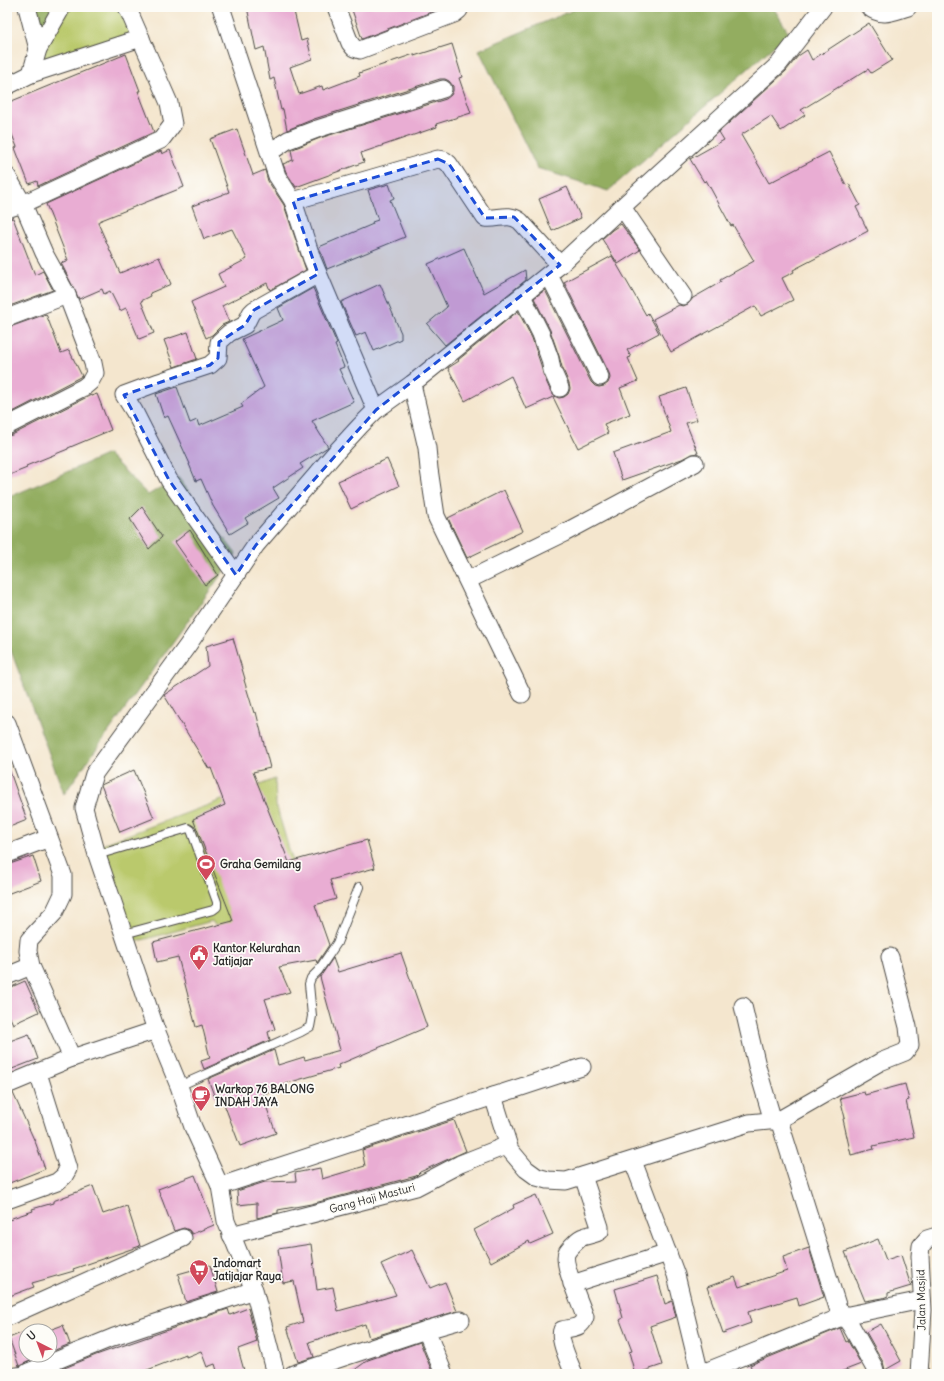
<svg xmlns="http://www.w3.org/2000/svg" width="944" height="1381" font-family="Delius,sans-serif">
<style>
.green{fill:#bac96c;stroke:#727a4c}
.forest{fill:#93ad60;stroke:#5f6c46}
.building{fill:#e9add3}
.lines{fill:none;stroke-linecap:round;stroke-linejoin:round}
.lane-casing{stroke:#494743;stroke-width:10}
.street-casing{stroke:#494743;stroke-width:19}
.lane{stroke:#fff;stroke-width:8}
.street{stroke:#fff;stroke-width:17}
.marked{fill:#1d4ed8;fill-opacity:0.2;stroke:#1d4ed8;stroke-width:3;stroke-dasharray:8 5;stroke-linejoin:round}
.labels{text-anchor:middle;stroke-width:3.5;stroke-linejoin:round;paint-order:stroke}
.poi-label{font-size:11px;font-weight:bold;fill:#2b2b2b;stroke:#fdfcf7;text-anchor:start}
.street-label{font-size:11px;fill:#2b2b2b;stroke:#fdfcf7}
</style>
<rect width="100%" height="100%" fill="#fdfcf7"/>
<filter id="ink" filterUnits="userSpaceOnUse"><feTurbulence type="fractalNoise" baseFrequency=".025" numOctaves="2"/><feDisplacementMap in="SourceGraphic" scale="8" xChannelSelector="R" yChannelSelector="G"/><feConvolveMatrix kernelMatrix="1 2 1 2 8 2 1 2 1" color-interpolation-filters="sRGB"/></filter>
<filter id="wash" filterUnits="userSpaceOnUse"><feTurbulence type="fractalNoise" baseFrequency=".012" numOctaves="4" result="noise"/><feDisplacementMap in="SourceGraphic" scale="16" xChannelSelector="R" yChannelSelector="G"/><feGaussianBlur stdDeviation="0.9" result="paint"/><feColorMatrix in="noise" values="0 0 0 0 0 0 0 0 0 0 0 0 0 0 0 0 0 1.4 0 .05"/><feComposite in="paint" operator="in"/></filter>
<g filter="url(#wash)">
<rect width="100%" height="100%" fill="#f4e6ce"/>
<g class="green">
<polygon points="62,7 127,7 141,38 31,74"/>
<polygon points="275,779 276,805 307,910 224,938 212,921 131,943 103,844 222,800"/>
</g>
<g class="forest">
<polygon points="27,7 62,7 38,49"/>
<polygon points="580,7 773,7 789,33 608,191 537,168 479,50"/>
<polygon points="108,454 148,495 178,477 236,554 64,794 7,640 7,498"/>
</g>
<g id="blocks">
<g class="building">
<polygon points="247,7 293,7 301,41 307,39 312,59 290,67 299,94 322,86 323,90 360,76 359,73 414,54 414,56 452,44 462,77 459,78 471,113 436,124 437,127 361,153 364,162 296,187 286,172 283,164 293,160 291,150 293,149 320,138 446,99 451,95 453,91 453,86 449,81 445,79 440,79 314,119 287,130 283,109 281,110 274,78 270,80 264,47 256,50"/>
<polygon points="351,7 444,7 362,39"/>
<polygon points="869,23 892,60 871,73 868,69 801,110 805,115 781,131 771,116 741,135 769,183 829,152 846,185 849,184 860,205 856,207 868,231 793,270 794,272 782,278 793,300 761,316 755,306 671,352 653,319 679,305 683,306 688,304 693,298 721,282 720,280 754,261 733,225 731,226 706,180 704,182 690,159 724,140 719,132 786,71 798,56 807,50 812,60"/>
<polygon points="126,54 140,91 138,91 154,132 38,186 37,181 29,184 15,148 17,147 7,122 7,103"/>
<polygon points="237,129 253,175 265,170 268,181 284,205 306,270 270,290 267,283 222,306 229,322 222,325 212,335 206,338 191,302 224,287 218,274 247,259 232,229 204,239 192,206 229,192 210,139"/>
<polygon points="170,150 184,187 99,221 98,223 120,273 159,257 171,284 150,293 151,296 141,301 154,333 139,339 126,308 120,311 110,291 104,294 102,289 79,299 61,263 68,260 46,204 161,151 162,154"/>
<polygon points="389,184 394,198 390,200 405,237 327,269 319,247 373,224 372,222 378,220 368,190"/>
<polygon points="567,187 581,218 552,231 539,199"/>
<polygon points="13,218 35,275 43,271 53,290 7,307 7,219"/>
<polygon points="621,224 640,250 618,264 602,239 612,230"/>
<polygon points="464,248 484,293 525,270 526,280 445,345 427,324 447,307 428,264"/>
<polygon points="612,256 646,315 648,313 659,333 627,350 631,357 628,358 638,381 620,388 630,414 604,424 608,433 578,448 553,397 526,409 511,376 465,401 448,368 459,361 458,360 518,311 532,338 540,362 543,374 551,392 554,396 559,398 564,397 568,394 570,389 569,384 562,367 559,356 550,330 534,298 545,290 591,382 595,386 599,387 604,386 608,383 610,378 609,373 564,282"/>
<polygon points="380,284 401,333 401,339 374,351 366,332 356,336 341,302"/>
<polygon points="313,288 337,344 335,345 344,367 339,369 354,402 312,421 328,447 300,464 303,468 273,488 279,498 245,518 248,523 230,534 213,506 201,479 196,481 189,464 190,464 168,416 164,418 156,394 177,387 190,423 197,420 199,426 243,407 241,404 264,387 242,339 283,320 278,308"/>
<polygon points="46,314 61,353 69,350 82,376 7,415 7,328"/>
<polygon points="188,332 197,359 174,367 164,340"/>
<polygon points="686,388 697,420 686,423 698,453 691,454 682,459 622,480 613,453 671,432 659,397"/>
<polygon points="97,394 111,430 68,448 68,449 26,466 27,468 7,476 7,436 12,435 91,395 91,396"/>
<polygon points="387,459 399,486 351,509 338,481"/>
<polygon points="504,490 523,531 467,558 448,518"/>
<polygon points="142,507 162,537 149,549 130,519"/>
<polygon points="190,530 218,575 205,585 175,542"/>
<polygon points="233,638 245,679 244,680 254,713 256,712 270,768 253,772 289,862 367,840 375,868 330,880 336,899 315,905 329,945 317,963 316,960 279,967 290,992 265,999 275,1029 268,1032 270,1040 204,1069 201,1061 210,1058 202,1025 196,1027 178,957 157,962 153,942 233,921 193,819 225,805 211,768 209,769 164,695 208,666 206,646"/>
<polygon points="9,769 27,820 7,828 7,770"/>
<polygon points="134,770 154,818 120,832 101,785"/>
<polygon points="33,856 41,881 7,894 7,865"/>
<polygon points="401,953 427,1027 338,1065 339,1068 284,1084 285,1087 262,1095 276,1133 240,1146 221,1096 215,1098 208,1079 274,1050 278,1065 304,1057 305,1060 340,1050 320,977 333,958 338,972"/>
<polygon points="25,981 39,1012 13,1024 7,1011 7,989"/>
<polygon points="29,1034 38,1059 7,1071 7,1042"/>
<polygon points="905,1084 909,1100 906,1101 914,1137 873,1146 874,1149 851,1155 843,1119 845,1118 840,1098 864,1092 865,1095"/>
<polygon points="13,1093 36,1144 45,1169 7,1184 7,1095"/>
<polygon points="454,1120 466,1151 420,1172 416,1176 311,1204 278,1210 278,1213 257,1218 257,1203 238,1205 237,1191 265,1182 296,1181 295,1173 320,1168 322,1179 365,1166 362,1150"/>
<polygon points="195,1175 214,1225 192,1234 189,1230 184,1228 174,1231 158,1189"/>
<polygon points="93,1186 103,1214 127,1206 140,1246 73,1269 74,1271 32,1283 34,1287 7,1297 7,1220 13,1219 12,1218 33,1211 32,1209 53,1203 53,1201"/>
<polygon points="536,1195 553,1234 530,1244 529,1241 491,1262 474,1230 514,1208 513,1205"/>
<polygon points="878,1239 886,1260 901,1255 911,1286 888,1293 888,1296 883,1298 865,1301 845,1252"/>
<polygon points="311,1244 317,1290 333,1287 338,1311 396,1295 381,1264 412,1250 430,1288 445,1282 457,1311 369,1338 365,1324 309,1342 314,1357 298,1362 287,1327 303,1322 294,1281 283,1283 278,1249"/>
<polygon points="809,1248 824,1297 799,1306 797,1297 748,1312 751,1323 723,1333 707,1287 735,1277 739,1287 787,1271 783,1257"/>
<polygon points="210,1265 218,1292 186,1302 178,1274"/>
<polygon points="657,1276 665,1304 672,1301 676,1317 650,1326 662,1365 635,1374 629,1352 632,1351 620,1320 623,1318 615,1289"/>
<polygon points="248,1308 257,1342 238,1349 245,1374 218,1374 215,1364 207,1367 201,1351 186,1357 186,1355 137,1374 50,1374 96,1355 228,1309 230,1315"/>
<polygon points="881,1324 901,1361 885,1370 883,1362 866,1332"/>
<polygon points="63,1325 70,1344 50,1352 50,1331 47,1331"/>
<polygon points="840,1328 846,1342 848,1341 861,1364 835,1374 754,1374 750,1365"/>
<polygon points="26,1331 26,1355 43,1355 19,1366 9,1338"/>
<polygon points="420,1342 433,1374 349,1374 368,1360"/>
</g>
</g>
</g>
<g filter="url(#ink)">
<use href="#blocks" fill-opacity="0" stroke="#494743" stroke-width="1"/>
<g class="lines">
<g class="lane-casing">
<g id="lane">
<polyline points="97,855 188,828 191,830 217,902 217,907 213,910 124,934"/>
<polyline points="179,1086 301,1032 310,1027 312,1016 309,984 311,978 318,971 337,943 359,887"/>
<polyline points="7,1374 12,1372 30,1370"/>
</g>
</g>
<g class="street-casing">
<g id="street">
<polyline points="27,7 38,49"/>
<polyline points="221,7 277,176 293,201 312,259 376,410"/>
<polyline points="336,7 350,43 354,48 360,50 454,14 459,10 460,7"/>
<path d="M 869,7 C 882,18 894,11 908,7"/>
<polyline points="31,74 38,49 62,7"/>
<polyline points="7,86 31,74 141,38"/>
<polyline points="270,152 288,140 317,129 443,89"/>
<polyline points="7,176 23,204 44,253 67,295 93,363 95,373 90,382 84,387 7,426"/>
<path d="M 293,201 L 438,159 L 444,160 L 449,164 L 485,218 C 499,220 507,212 520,221 L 560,265"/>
<polyline points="622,207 683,296"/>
<polyline points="7,209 23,204 161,140 173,124 169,103 127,7"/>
<polyline points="549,275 600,377"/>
<polyline points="522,296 541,334 550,359 552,370 560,388"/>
<polyline points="7,318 67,295"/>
<polyline points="412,384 427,448 429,469 436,516 522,694"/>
<polyline points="236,575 169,480 134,411 124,395 159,382 210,365 218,358 219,342 229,333 245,325 251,313 254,310 318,274"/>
<polyline points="468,580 564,533 695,463"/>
<polyline points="7,723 63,875 63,894 54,913 29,940 28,951 31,966 72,1058"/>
<polyline points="7,854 49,838"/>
<polyline points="7,976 31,966"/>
<polyline points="743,1006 758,1070 773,1121"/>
<polyline points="7,1085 72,1058 156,1030"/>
<polyline points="493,1096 510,1150 526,1169 537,1177 548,1180 566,1181 749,1123 779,1120 880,1062 905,1052 910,1045 908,1027 890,957"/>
<polyline points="779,1120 838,1308 851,1326 874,1367 876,1374"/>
<polyline points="633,1161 676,1275 700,1374"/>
<polyline points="220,1186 582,1067"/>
<polyline points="7,1200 57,1182 64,1176 68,1169 38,1073"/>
<polyline points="231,1235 416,1187 460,1164 508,1145"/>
<polyline points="572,1284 668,1253"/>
<polyline points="7,1317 183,1238"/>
<polyline points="426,1330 444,1374"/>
<polyline points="28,1372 114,1337 254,1290"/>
<polyline points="276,1374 254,1290 226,1221 220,1186 193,1127 179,1086 156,1030 97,855 84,808 94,774 188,645 256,545 337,451 360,426 376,410 412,384 560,265 622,207 779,64 823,7"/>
<polyline points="293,1374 426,1330 461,1320"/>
<path d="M 574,1374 C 570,1364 558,1339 562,1330 C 573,1327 581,1329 585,1317 C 581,1304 561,1262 567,1252 C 569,1248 575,1243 578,1240 C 584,1234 594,1236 600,1231 L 600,1227 L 583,1176"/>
<polyline points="700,1374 844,1316 922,1300"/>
<polyline points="919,1374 923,1310 920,1256 921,1246 927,1239 937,1236"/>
</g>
</g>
<use href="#lane" class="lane"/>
<use href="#street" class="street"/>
</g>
</g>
<path class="marked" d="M 438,159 L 449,164 L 485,218 L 514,217 L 560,265 L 376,410 L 256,545 L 236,575 L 169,480 L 124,395 L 210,365 L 218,358 L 219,342 L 245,325 L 254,310 L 318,274 L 293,201 Z"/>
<defs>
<g id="stadium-pin" transform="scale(1)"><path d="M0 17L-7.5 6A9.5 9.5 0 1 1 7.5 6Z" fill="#d1495b" stroke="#fdfcf7"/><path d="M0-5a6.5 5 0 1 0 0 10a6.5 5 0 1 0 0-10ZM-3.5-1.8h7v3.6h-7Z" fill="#fff"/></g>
<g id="civic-pin" transform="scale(1)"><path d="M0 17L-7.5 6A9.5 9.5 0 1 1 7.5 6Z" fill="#d1495b" stroke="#fdfcf7"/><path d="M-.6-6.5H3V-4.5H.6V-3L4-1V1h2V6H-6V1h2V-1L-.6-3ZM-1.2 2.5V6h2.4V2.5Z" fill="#fff"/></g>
<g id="cafe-pin" transform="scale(1)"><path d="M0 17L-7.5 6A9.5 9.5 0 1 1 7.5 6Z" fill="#d1495b" stroke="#fdfcf7"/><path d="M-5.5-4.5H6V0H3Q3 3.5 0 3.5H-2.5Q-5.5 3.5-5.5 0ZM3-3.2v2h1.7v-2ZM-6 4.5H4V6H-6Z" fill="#fff"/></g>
<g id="supermarket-pin" transform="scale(1)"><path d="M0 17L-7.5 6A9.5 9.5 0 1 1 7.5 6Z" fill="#d1495b" stroke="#fdfcf7"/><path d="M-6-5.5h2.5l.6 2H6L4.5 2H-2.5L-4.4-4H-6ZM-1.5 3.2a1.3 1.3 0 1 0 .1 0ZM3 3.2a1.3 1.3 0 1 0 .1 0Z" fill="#fff"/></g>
</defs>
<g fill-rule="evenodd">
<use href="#stadium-pin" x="206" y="864"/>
<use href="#civic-pin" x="199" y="954"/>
<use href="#cafe-pin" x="201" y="1095"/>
<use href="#supermarket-pin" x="199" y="1269"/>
</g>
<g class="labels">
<g class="poi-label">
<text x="220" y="868">Graha Gemilang</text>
<text x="213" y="952">Kantor Kelurahan<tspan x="213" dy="13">Jatijajar</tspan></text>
<text x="215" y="1093">Warkop 76 BALONG<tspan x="215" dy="13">INDAH JAYA</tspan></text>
<text x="213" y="1267">Indomart<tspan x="213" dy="13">Jatijajar Raya</tspan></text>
</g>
<g class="street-label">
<text transform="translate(372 1198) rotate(-15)" y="4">Gang Haji Masturi</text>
<text transform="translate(921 1300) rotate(-91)" y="4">Jalan Masjid</text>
</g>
</g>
<rect width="944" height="1381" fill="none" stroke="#fdfcf7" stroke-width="24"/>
<g transform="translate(38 1343) rotate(318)"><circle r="19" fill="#fdfcf7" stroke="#a9a8a5"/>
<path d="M0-3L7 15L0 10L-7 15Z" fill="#d1495b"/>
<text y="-6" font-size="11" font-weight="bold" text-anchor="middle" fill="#2b2b2b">U</text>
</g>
</svg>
